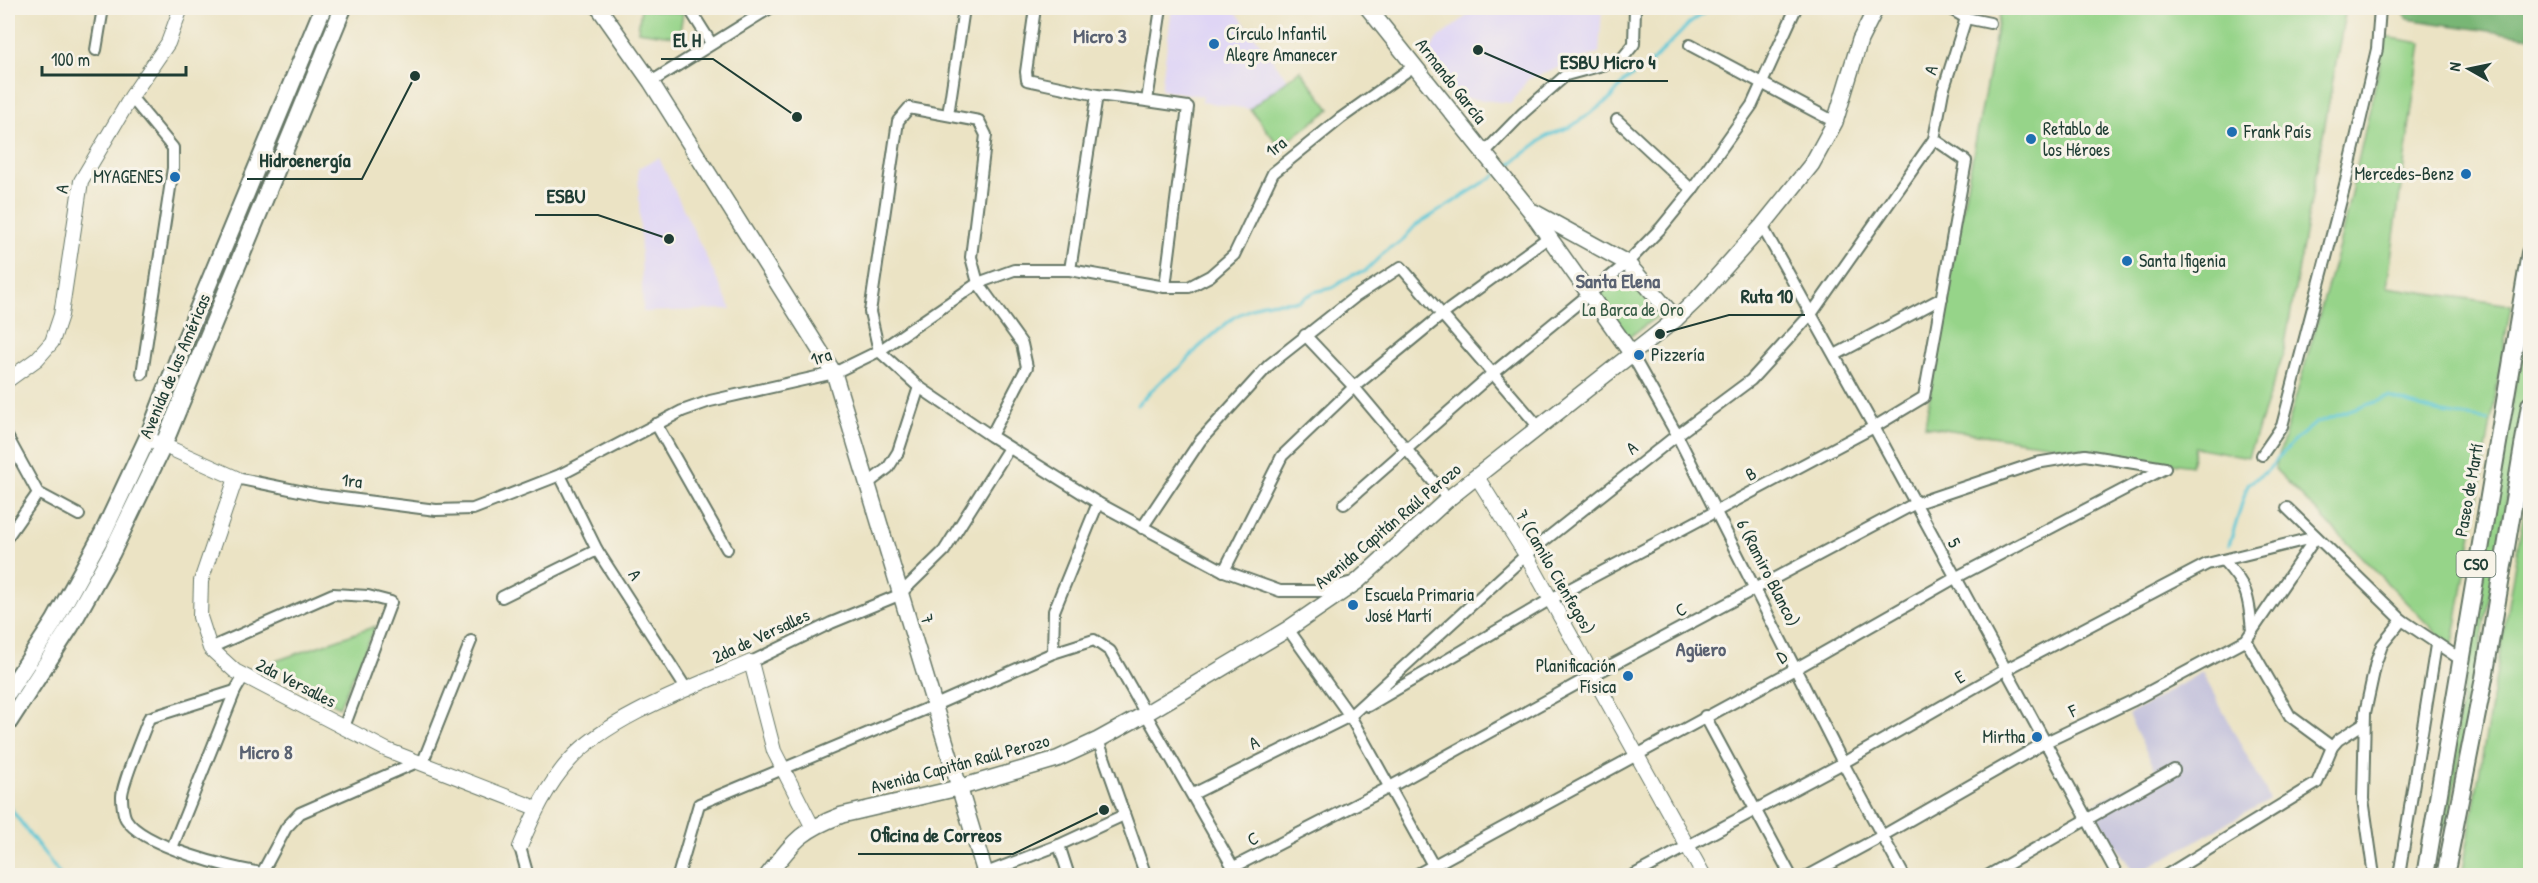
<svg xmlns="http://www.w3.org/2000/svg" width="2538" height="883" font-family="'Patrick Hand',sans-serif">
<style>
.built{fill:#dfd5f5}
.industrial{fill:#c3c1db}
.green{fill:#96d489;stroke:#5a885e;stroke-width:1.5}
.forest{fill:#78b675;stroke:#4c7a54;stroke-width:1.5}
.lines{fill:none;stroke-linecap:round;stroke-linejoin:round}
.stream{stroke:#5dc7d7;stroke-width:3}
.minor-casing{stroke:#676;stroke-width:14}
.tertiary-casing{stroke:#676;stroke-width:16}
.secondary-casing{stroke:#676;stroke-width:18}
.primary-casing{stroke:#676;stroke-width:20}
.minor{stroke:#fff;stroke-width:10}
.tertiary{stroke:#fff;stroke-width:14}
.secondary{stroke:#fff;stroke-width:15}
.primary{stroke:#fff;stroke-width:16}
.poi-dot{fill:#1f6fb2;stroke:#f7f3e8;stroke-width:2}
.labels{text-anchor:middle;stroke-width:6;stroke-linejoin:round;paint-order:stroke}
.shield{fill:#f7f3e8;stroke:#60746a;stroke-width:1.5}
.shield-label{font-size:16px;font-weight:bold;fill:#1f3d34}
.poi-label{font-size:18px;fill:#1f3d34;stroke:#f7f3e8;text-anchor:start}
.street-label{font-size:18px;fill:#1f3d34;stroke:#f7f3e8}
.park-label{font-size:18px;fill:#375b45;stroke:#f7f3e8}
.neighbourhood-label{font-size:20px;font-weight:bold;fill:#5a6272;stroke:#f7f3e8}
.leader{fill:none;stroke:#1f3d34;stroke-width:2}
.callout-dot{fill:#1f3d34;stroke:#f7f3e8;stroke-width:2}
.callout-label{font-size:20px;text-anchor:middle;font-weight:bold;fill:#1f3d34;stroke:#f7f3e8;stroke-width:6;stroke-linejoin:round;paint-order:stroke}
</style>
<rect width="100%" height="100%" fill="#f7f3e8"/>
<filter id="ink" filterUnits="userSpaceOnUse"><feTurbulence type="fractalNoise" baseFrequency=".0167" numOctaves="2"/><feDisplacementMap in="SourceGraphic" scale="12" xChannelSelector="R" yChannelSelector="G"/><feConvolveMatrix kernelMatrix="1 2 1 2 8 2 1 2 1" color-interpolation-filters="sRGB"/></filter>
<filter id="wash" filterUnits="userSpaceOnUse"><feTurbulence type="fractalNoise" baseFrequency=".008" numOctaves="4" result="noise"/><feDisplacementMap in="SourceGraphic" scale="24" xChannelSelector="R" yChannelSelector="G"/><feGaussianBlur stdDeviation="1.35" result="paint"/><feColorMatrix in="noise" values="0 0 0 0 0 0 0 0 0 0 0 0 0 0 0 0 0 1.4 0 .05"/><feComposite in="paint" operator="in"/></filter>
<g filter="url(#wash)">
<rect width="100%" height="100%" fill="#ebe3c4"/>
<g class="built">
<polygon points="1172,8 1233,8 1288,80 1250,109 1202,102 1203,96 1161,90"/>
<polygon points="1477,8 1602,8 1599,53 1528,79 1511,103 1452,97 1426,60 1436,40"/>
<polygon points="659,158 731,309 643,312 638,168"/>
</g>
<polygon class="industrial" points="2202,672 2270,799 2135,875 2091,806 2156,771 2128,715"/>
<g class="green">
<polygon points="641,8 683,13 679,37 638,31"/>
<polygon points="2001,8 2346,8 2283,355 2248,457 2195,447 2191,466 1925,426 1946,295"/>
<polygon points="2386,37 2421,43 2387,287 2511,305 2452,649 2275,469 2339,246"/>
<polygon points="1300,70 1330,109 1280,147 1250,109"/>
<polygon points="1628,271 1660,314 1628,338 1600,294"/>
<polygon points="2530,295 2530,374 2447,828 2442,831 2440,830"/>
<polygon points="2530,476 2530,875 2462,875"/>
<polygon points="376,626 339,707 270,663"/>
</g>
<polygon class="forest" points="2400,8 2530,8 2530,37 2407,19"/>
<g class="lines">
<g class="stream">
<polyline points="1504,169 1547,136 1572,126 1609,100 1625,81 1650,64 1689,24 1711,8"/>
<polyline points="1137,405 1162,380 1180,368 1198,348 1234,317 1263,303 1299,301 1314,292 1332,288 1352,275 1364,272 1389,248 1400,243 1415,226 1496,175"/>
<polyline points="2229,545 2248,484 2267,471 2293,442 2316,423 2389,397 2436,412 2488,420"/>
<polyline points="8,805 61,876"/>
</g>
</g>
</g>
<g filter="url(#ink)">
<g class="lines">
<g class="minor-casing">
<g id="minor">
<polyline points="689,8 711,43"/>
<polyline points="1035,8 1026,72 1027,80 1097,95 1147,101 1161,8"/>
<polyline points="1949,8 1966,18 1990,23"/>
<polyline points="1690,45 1835,122"/>
<polyline points="96,50 103,8"/>
<polyline points="651,82 770,8"/>
<polyline points="131,97 173,148 173,168 142,374"/>
<polyline points="1147,101 1188,107 1165,287"/>
<polyline points="948,115 964,8"/>
<polyline points="1617,120 1692,190"/>
<polyline points="1483,154 1523,113 1566,75 1621,60 1634,44 1635,8"/>
<polyline points="1762,226 1874,427 2118,876"/>
<polyline points="1070,270 1097,95"/>
<polyline points="1305,335 1354,387 1448,499"/>
<polyline points="1631,353 1677,435 1843,763 1904,876"/>
<polyline points="1835,355 1942,298"/>
<polyline points="656,424 727,549"/>
<polyline points="991,436 1027,367 1022,344 978,283 971,257 986,135 979,121 909,108 898,121 870,312 879,351 919,387 991,436 1098,503 1224,571 1280,591 1322,591 1349,583"/>
<polyline points="8,438 38,493 79,515"/>
<polyline points="2262,455 2282,426 2346,181 2377,49 2380,8"/>
<polyline points="560,475 597,550 687,690"/>
<polyline points="236,478 319,495 436,510 473,509 560,475 682,411 710,401 834,373 879,351 978,283 1014,270 1070,270 1165,287 1189,287 1210,276 1234,255 1273,173 1341,118 1414,66"/>
<polyline points="866,485 888,468 898,452 919,387"/>
<polyline points="1344,504 1493,373 1627,263 1661,228 1692,190 1752,105 1796,8"/>
<polyline points="2287,508 2402,620 2460,659"/>
<polyline points="1142,528 1200,441 1269,365 1355,297 1401,267 1538,426"/>
<polyline points="8,536 38,493"/>
<path d="M 2223,560 C 2247,586 2249,595 2252,631"/>
<polyline points="1224,571 1282,456 1354,387 1443,314 1549,237"/>
<polyline points="502,597 597,550"/>
<polyline points="1288,629 1350,716 1439,876"/>
<polyline points="2246,640 2290,716 2332,747"/>
<polyline points="210,648 333,594 368,596 391,602 344,727"/>
<polyline points="1053,653 1054,611 1098,503"/>
<polyline points="751,662 831,623 899,595 944,551 1009,448"/>
<path d="M 235,691 L 149,718 C 144,732 121,786 122,797 C 122,802 123,814 126,819 C 142,846 232,869 262,873 L 286,828 L 300,813 L 424,759 L 471,641"/>
<polyline points="1368,706 1551,599 1874,427 1924,397 1966,161 1934,139"/>
<polyline points="1705,716 1791,876"/>
<polyline points="1098,740 1146,876"/>
<polyline points="1193,794 1350,716 1526,555 1677,435 1751,380 1812,313 1934,139 1943,91 1966,18"/>
<polyline points="1059,845 1069,876"/>
<polyline points="520,847 528,876"/>
<polyline points="172,848 235,691 244,676"/>
<polyline points="1234,867 1390,787 1593,675 1914,504 2036,463 2085,455 2165,468"/>
<polyline points="981,875 1059,845 1124,815"/>
<polyline points="678,876 699,804 933,706 1053,653 1094,640 1110,651 1238,876"/>
<polyline points="1414,876 1795,669 1955,578 2165,468"/>
<polyline points="1632,876 1843,763 2005,670 2207,564 2316,537"/>
<polyline points="1808,876 1882,836 2046,742 2132,701 2246,640 2316,537"/>
<polyline points="1987,876 2174,770"/>
<polyline points="2165,876 2317,783 2332,747 2338,740 2364,723"/>
<polyline points="2374,876 2363,799 2365,713 2376,662 2382,645 2402,620"/>
<polyline points="2399,876 2436,645"/>
</g>
</g>
<g class="tertiary-casing">
<g id="tertiary">
<polyline points="8,380 37,359 52,342 61,315 81,181 131,97 168,43 181,8"/>
<polyline points="156,442 236,478 201,581 200,617 210,648 235,671 387,750 536,808"/>
<polyline points="1477,477 1526,555 1704,876"/>
<path d="M 520,847 C 533,816 547,785 570,760 C 609,716 696,686 751,662 L 774,751 L 812,826"/>
</g>
</g>
<g class="secondary-casing">
<g id="secondary">
<polyline points="599,8 651,82 834,373 986,876"/>
<polyline points="1368,8 1529,209 1631,353"/>
<polyline points="1534,212 1627,263 1676,319"/>
<path d="M 767,876 C 795,840 800,831 842,815 L 958,788 L 1057,759 L 1098,740 L 1145,714 L 1288,629 L 1358,581 L 1448,499 L 1676,319 L 1697,299 L 1762,226 L 1812,164 L 1835,122 L 1860,40 L 1876,8"/>
</g>
</g>
<g class="primary-casing">
<g id="primary">
<polyline points="8,692 54,622 103,533 148,437 186,338 323,8"/>
<polyline points="8,723 70,627 112,552 163,446 343,8"/>
<polyline points="2425,876 2530,253"/>
<polyline points="2445,876 2484,678 2530,405"/>
</g>
</g>
<use href="#minor" class="minor"/>
<use href="#tertiary" class="tertiary"/>
<use href="#secondary" class="secondary"/>
<use href="#primary" class="primary"/>
</g>
</g>
<g class="poi-dot">
<circle cx="1214" cy="44" r="6"/>
<circle cx="2232" cy="132" r="6"/>
<circle cx="2031" cy="139" r="6"/>
<circle cx="2466" cy="174" r="6"/>
<circle cx="175" cy="177" r="6"/>
<circle cx="2127" cy="261" r="6"/>
<circle cx="1639" cy="355" r="6"/>
<circle cx="1353" cy="605" r="6"/>
<circle cx="1628" cy="676" r="6"/>
<circle cx="2037" cy="737" r="6"/>
</g>
<g class="labels">
<rect class="shield" x="2456.5" y="551" width="39" height="26" rx="4.5"/>
<g class="shield-label">
<text x="2476" y="570">CSO</text>
</g>
<g class="poi-label">
<text x="1226" y="40">Círculo Infantil<tspan x="1226" dy="21">Alegre Amanecer</tspan></text>
<text x="2043" y="135">Retablo de<tspan x="2043" dy="21">los Héroes</tspan></text>
<text x="2244" y="138">Frank País</text>
<text x="2454" y="180" text-anchor="end">Mercedes-Benz</text>
<text x="163" y="183" text-anchor="end">MYAGENES</text>
<text x="2139" y="267">Santa Ifigenia</text>
<text x="1651" y="361">Pizzería</text>
<text x="1365" y="601">Escuela Primaria<tspan x="1365" dy="21">José Martí</tspan></text>
<text x="1616" y="672" text-anchor="end">Planificación<tspan x="1616" dy="21">Física</tspan></text>
<text x="2025" y="743" text-anchor="end">Mirtha</text>
</g>
<g class="street-label">
<text transform="translate(1931 70) rotate(-73)" y="6">A</text>
<text transform="translate(1451 81) rotate(52)" y="6">Armando García</text>
<text transform="translate(1276 147) rotate(-39)" y="6">1ra</text>
<text transform="translate(62 189) rotate(-80)" y="6">A</text>
<text transform="translate(821 357) rotate(-18)" y="6">1ra</text>
<text transform="translate(175 366) rotate(-67)" y="6">Avenida de las Américas</text>
<text transform="translate(1632 448) rotate(-39)" y="6">A</text>
<text transform="translate(1751 474) rotate(-28)" y="6">B</text>
<text transform="translate(352 481) rotate(7)" y="6">1ra</text>
<text transform="translate(2469 490) rotate(-80)" y="6">Paseo de Martí</text>
<text transform="translate(1388 526) rotate(-40)" y="6">Avenida Capitán Raúl Perozo</text>
<text transform="translate(1954 543) rotate(61)" y="6">5</text>
<text transform="translate(1555 572) rotate(60)" y="6">7 (Camilo Cienfegos)</text>
<text transform="translate(1768 573) rotate(63)" y="6">6 (Ramiro Blanco)</text>
<text transform="translate(635 575) rotate(57)" y="6">A</text>
<text transform="translate(1681 610) rotate(-28)" y="6">C</text>
<text transform="translate(927 619) rotate(73)" y="6">7</text>
<text transform="translate(761 636) rotate(-25)" y="6">2da de Versalles</text>
<text transform="translate(1782 657) rotate(-28)" y="6">D</text>
<text transform="translate(1960 677) rotate(-30)" y="6">E</text>
<text transform="translate(296 683) rotate(27)" y="6">2da Versalles</text>
<text transform="translate(2073 711) rotate(-25)" y="6">F</text>
<text transform="translate(1254 743) rotate(-26)" y="6">A</text>
<text transform="translate(960 764) rotate(-15)" y="6">Avenida Capitán Raúl Perozo</text>
<text transform="translate(1253 839) rotate(-27)" y="6">C</text>
</g>
<g class="park-label">
<text x="1633" y="316">La Barca de Oro</text>
</g>
<g class="neighbourhood-label">
<text x="1100" y="43">Micro 3</text>
<text x="1618" y="288">Santa Elena</text>
<text x="1701" y="656">Agüero</text>
<text x="266" y="759">Micro 8</text>
</g>
</g>
<path class="leader" d="M797 117L713 59H661M1478 50L1549 81H1668M415 76L362 179H247M669 239L598 215H535M1660 334L1729 315H1805M1104 810L1013 854H858"/>
<g class="callout-dot">
<circle cx="797" cy="117" r="6"/>
<circle cx="1478" cy="50" r="6"/>
<circle cx="415" cy="76" r="6"/>
<circle cx="669" cy="239" r="6"/>
<circle cx="1660" cy="334" r="6"/>
<circle cx="1104" cy="810" r="6"/>
</g>
<g class="callout-label">
<text x="687" y="47">El H</text>
<text x="1608" y="69">ESBU Micro 4</text>
<text x="305" y="167">Hidroenergía</text>
<text x="566" y="203">ESBU</text>
<text x="1767" y="303">Ruta 10</text>
<text x="936" y="842">Oficina de Correos</text>
</g>
<rect width="2538" height="883" fill="none" stroke="#f7f3e8" stroke-width="30"/>
<g transform="translate(2469 69) rotate(279)" stroke="#f7f3e8" stroke-width="4.5" paint-order="stroke">
<path d="M0-4.5L10 22L0 15L-10 22Z" fill="#1f3d34"/>
<text y="-9" font-size="16" font-weight="bold" text-anchor="middle" fill="#1f3d34">N</text>
</g>
<path d="M42 66v9h144v-9" fill="none" stroke="#1f3d34" stroke-width="3"/>
<text x="51" y="66" font-size="18" fill="#1f3d34" stroke="#f7f3e8" stroke-width="4.5" paint-order="stroke">100 m</text>
</svg>
